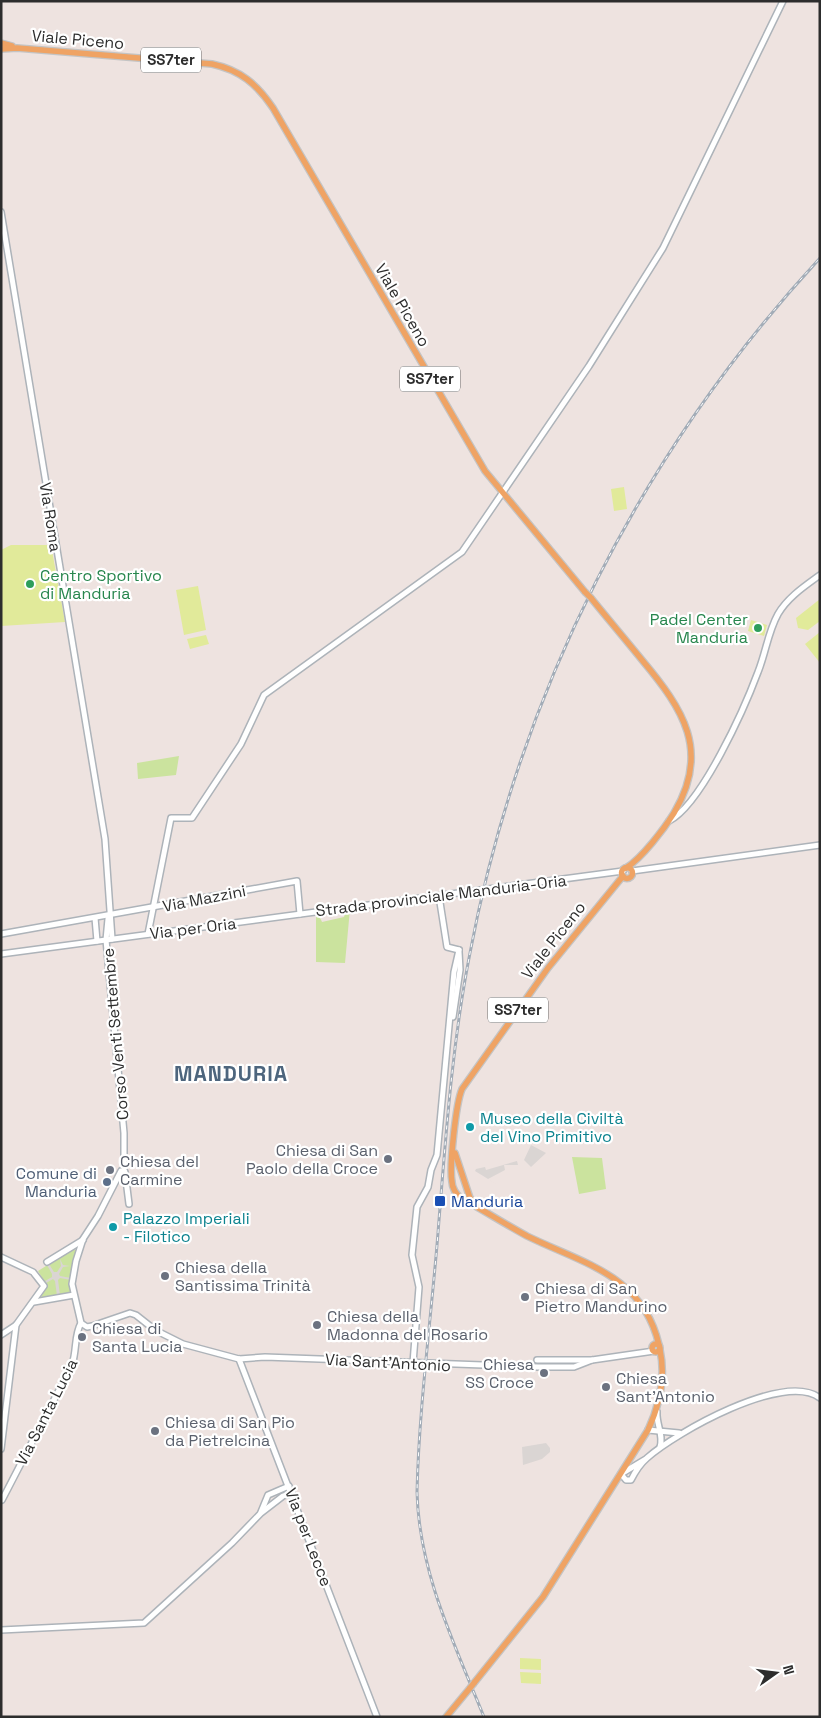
<svg xmlns="http://www.w3.org/2000/svg" width="821" height="1718" font-family="'Space Grotesk',sans-serif">
<style>
.green{fill:#cbe39e}
.pitch{fill:#e1ea9a}
.plaza{fill:#dad5d3}
.lines{fill:none;stroke-linecap:round;stroke-linejoin:round}
.secondary-casing{stroke:#adb3b9;stroke-width:8}
.primary-casing{stroke:#c4c4c4;stroke-width:8}
.secondary{stroke:#fff;stroke-width:5}
.primary{stroke:#efa364;stroke-width:5.5}
.rail-casing{stroke:#a2acb7;stroke-width:3}
.rail{stroke:#fff;stroke-width:1;stroke-dasharray:4;stroke-linecap:butt}
.primary-bridge-casing{stroke:#c4c4c4;stroke-width:8;stroke-linecap:butt}
.primary-bridge{stroke:#efa364;stroke-width:5.5}
.leisure-dot{fill:#2e9e5b;stroke:#fff;stroke-width:2}
.culture-dot{fill:#0f9aa8;stroke:#fff;stroke-width:2}
.worship-dot{fill:#6b7280;stroke:#fff;stroke-width:2}
.service-dot{fill:#5c6f8a;stroke:#fff;stroke-width:2}
.transit-dot{fill:#1a4fb4;stroke:#fff;stroke-width:2}
.labels{text-anchor:middle;stroke-width:4.5;stroke-linejoin:round;paint-order:stroke}
.shield{fill:#fff;stroke:#6c6c6c;stroke-width:1}
.shield-label{font-size:15px;font-weight:bold;fill:#2d2d2d}
.street-label{font-size:16px;fill:#2d2d2d;stroke:#fff}
.leisure-label{font-size:16px;fill:#27864d;stroke:#fff;text-anchor:start}
.culture-label{font-size:16px;fill:#0d838f;stroke:#fff;text-anchor:start}
.worship-label{font-size:16px;fill:#5b616d;stroke:#fff;text-anchor:start}
.service-label{font-size:16px;fill:#4e5e75;stroke:#fff;text-anchor:end}
.transit-label{font-size:16px;fill:#164399;stroke:#fff;text-anchor:start}
.district-label{font-size:21px;font-weight:bold;letter-spacing:1px;fill:#4d657d;stroke:#fff}
</style>
<rect width="100%" height="100%" fill="#eee3e0"/>
<g class="green">
<polygon points="179,756 176,775 138,779 137,763"/>
<polygon points="350,909 345,963 316,962 316,914 318,913 322,922 344,917 346,910"/>
<polygon points="572,1157 602,1158 606,1189 579,1194"/>
<polygon points="73,1249 77,1251 72,1269 71,1294 40,1299 47,1286 38,1271"/>
</g>
<g class="pitch">
<polygon points="624,487 627,509 614,511 611,489"/>
<polygon points="11,545 51,545 65,622 1,626 1,550"/>
<polygon points="198,586 206,630 184,635 176,590"/>
<polygon points="820,599 820,621 808,630 798,628 796,618"/>
<polygon points="751,620 767,625 764,636 748,631"/>
<polygon points="820,632 820,663 805,644"/>
<polygon points="206,635 209,644 190,649 187,639"/>
<polygon points="520,1658 541,1659 541,1670 520,1669"/>
<polygon points="520,1672 541,1673 541,1684 521,1683"/>
</g>
<g class="plaza">
<polygon points="531,1145 546,1153 531,1167 524,1160"/>
<polygon points="517,1161 518,1165 504,1165 505,1170 488,1179 506,1190 475,1171 476,1169 485,1167 486,1170"/>
<polygon points="60,1259 63,1265 70,1266 63,1267 59,1274 60,1276 71,1278 71,1280 60,1278 58,1280 60,1295 57,1296 55,1281 53,1279 46,1283 45,1281 52,1277 52,1274 47,1265 49,1264 54,1272 57,1272 61,1266"/>
<polygon points="546,1443 550,1448 550,1452 542,1459 523,1465 522,1447"/>
</g>
<g class="lines">
<g class="secondary-casing">
<g id="secondary">
<polyline points="1,212 105,839 112,939"/>
<path d="M 669,821 C 702,804 745,707 758,672 C 766,652 768,632 778,614 C 788,597 805,586 820,575"/>
<polyline points="632,871 820,845"/>
<polyline points="439,896 447,947 459,950"/>
<polyline points="110,916 108,919 106,940 124,1133 124,1170"/>
<polyline points="95,918 97,941"/>
<polyline points="1,934 297,881 300,914"/>
<polyline points="148,934 171,818 192,818 241,744 264,695 462,552 589,366 663,248 783,1"/>
<polyline points="1,954 623,871"/>
<polyline points="453,1017 460,970 459,952"/>
<polyline points="121,1171 98,1216 83,1239 76,1261 72,1284 81,1323 87,1327 92,1326 130,1313 136,1315 155,1330 183,1344 239,1359"/>
<polyline points="125,1172 129,1204"/>
<polyline points="1,1257 33,1272 44,1286 16,1325 1,1335"/>
<polyline points="47,1262 83,1240"/>
<polyline points="34,1302 74,1295"/>
<polyline points="239,1359 377,1717"/>
<polyline points="239,1359 265,1357 538,1367 574,1367 592,1360"/>
<polyline points="537,1360 592,1360 654,1351"/>
<polyline points="413,1363 419,1287 412,1255 417,1207 428,1187 431,1170 437,1155 454,972 459,950"/>
<path d="M 657,1412 C 656,1424 664,1436 660,1447"/>
<polyline points="648,1430 679,1433"/>
<polyline points="1,1449 16,1325"/>
<path d="M 646,1459 L 621,1474 L 626,1480 L 631,1480 C 635,1472 640,1464 647,1458 C 675,1433 784,1371 820,1398"/>
<path d="M 2,1500 L 72,1365 C 77,1350 74,1335 81,1323"/>
<polyline points="261,1512 268,1495 289,1486"/>
<polyline points="1,1630 144,1623 232,1543 261,1513 283,1496 292,1493"/>
</g>
</g>
<g class="primary-casing">
<g id="primary">
<polyline points="1,43 12,46"/>
<path d="M 1,49 L 17,48 L 212,64 C 240,70 257,84 273,108 L 485,471 L 585,592"/>
<path d="M 591,598 C 608,619 625,639 642,660 C 683,709 711,751 674,813 C 664,829 642,858 626,868"/>
<circle cx="627" cy="873" r="5.5"/>
<path d="M 623,876 L 548,968 L 462,1089 C 456,1103 449,1166 452,1182 C 452,1187 456,1195 461,1198 C 483,1210 505,1224 527,1236 C 582,1263 643,1275 659,1345"/>
<polyline points="455,1153 470,1198 473,1202"/>
<circle cx="656" cy="1348" r="4"/>
<path d="M 474,1683 L 543,1597 L 648,1430 C 660,1404 666,1378 660,1350"/>
<polyline points="446,1717 470,1688"/>
</g>
</g>
<use href="#secondary" class="secondary"/>
<use href="#primary" class="primary"/>
<g class="rail-casing">
<path id="rail" d="M 484,1717 C 454,1643 419,1572 417,1492 C 419,1410 430,1327 437,1245 C 445,1148 451,1049 470,953 C 519,694 641,452 820,258"/>
</g>
<use href="#rail" class="rail"/>
<g class="primary-bridge-casing">
<g id="primary-bridge">
<polyline points="585,592 591,598"/>
<polyline points="470,1688 474,1683"/>
</g>
</g>
<use href="#primary-bridge" class="primary-bridge"/>
</g>
<g class="leisure-dot">
<circle cx="30" cy="584" r="5"/>
<circle cx="758" cy="628" r="5"/>
</g>
<g class="culture-dot">
<circle cx="470" cy="1127" r="5"/>
<circle cx="113" cy="1227" r="5"/>
</g>
<g class="worship-dot">
<circle cx="388" cy="1159" r="5"/>
<circle cx="110" cy="1170" r="5"/>
<circle cx="165" cy="1276" r="5"/>
<circle cx="525" cy="1297" r="5"/>
<circle cx="317" cy="1325" r="5"/>
<circle cx="82" cy="1337" r="5"/>
<circle cx="544" cy="1373" r="5"/>
<circle cx="606" cy="1387" r="5"/>
<circle cx="155" cy="1431" r="5"/>
</g>
<circle class="service-dot" cx="107" cy="1182" r="5"/>
<rect class="transit-dot" x="434" y="1195" width="12" height="12" rx="2.5"/>
<g class="labels">
<g class="shield">
<rect x="141" y="47.5" width="60" height="25" rx="4"/>
<rect x="400" y="366.5" width="60" height="25" rx="4"/>
<rect x="488" y="997.5" width="60" height="25" rx="4"/>
</g>
<g class="shield-label">
<text x="171" y="65">SS7ter</text>
<text x="430" y="384">SS7ter</text>
<text x="518" y="1015">SS7ter</text>
</g>
<g class="street-label">
<text transform="translate(78 39) rotate(5)" y="6">Viale Piceno</text>
<text transform="translate(403 305) rotate(60)" y="6">Viale Piceno</text>
<text transform="translate(51 517) rotate(81)" y="6">Via Roma</text>
<text transform="translate(441 895) rotate(-7)" y="6">Strada provinciale Manduria-Oria</text>
<text transform="translate(204 898) rotate(-11)" y="6">Via Mazzini</text>
<text transform="translate(193 928) rotate(-7)" y="6">Via per Oria</text>
<text transform="translate(553 940) rotate(-52)" y="6">Viale Piceno</text>
<text transform="translate(115 1034) rotate(-95)" y="6">Corso Venti Settembre</text>
<text transform="translate(388 1362) rotate(3)" y="6">Via Sant'Antonio</text>
<text transform="translate(46 1412) rotate(-63)" y="6">Via Santa Lucia</text>
<text transform="translate(309 1537) rotate(69)" y="6">Via per Lecce</text>
</g>
<g class="leisure-label">
<text x="40" y="581">Centro Sportivo<tspan x="40" dy="18">di Manduria</tspan></text>
<text x="748" y="625" text-anchor="end">Padel Center<tspan x="748" dy="18">Manduria</tspan></text>
</g>
<g class="culture-label">
<text x="480" y="1124">Museo della Civiltà<tspan x="480" dy="18">del Vino Primitivo</tspan></text>
<text x="123" y="1224">Palazzo Imperiali<tspan x="123" dy="18">- Filotico</tspan></text>
</g>
<g class="worship-label">
<text x="378" y="1156" text-anchor="end">Chiesa di San<tspan x="378" dy="18">Paolo della Croce</tspan></text>
<text x="120" y="1167">Chiesa del<tspan x="120" dy="18">Carmine</tspan></text>
<text x="175" y="1273">Chiesa della<tspan x="175" dy="18">Santissima Trinità</tspan></text>
<text x="535" y="1294">Chiesa di San<tspan x="535" dy="18">Pietro Mandurino</tspan></text>
<text x="327" y="1322">Chiesa della<tspan x="327" dy="18">Madonna del Rosario</tspan></text>
<text x="92" y="1334">Chiesa di<tspan x="92" dy="18">Santa Lucia</tspan></text>
<text x="534" y="1370" text-anchor="end">Chiesa<tspan x="534" dy="18">SS Croce</tspan></text>
<text x="616" y="1384">Chiesa<tspan x="616" dy="18">Sant'Antonio</tspan></text>
<text x="165" y="1428">Chiesa di San Pio<tspan x="165" dy="18">da Pietrelcina</tspan></text>
</g>
<g class="service-label">
<text x="97" y="1179">Comune di<tspan x="97" dy="18">Manduria</tspan></text>
</g>
<g class="transit-label">
<text x="451" y="1207">Manduria</text>
</g>
<g class="district-label">
<text x="231" y="1081">MANDURIA</text>
</g>
</g>
<rect width="821" height="1718" fill="none" stroke="#2d2d2d" stroke-width="5"/>
<g transform="translate(776 1673) rotate(76)" stroke="#ffffff" stroke-width="4" paint-order="stroke">
<path d="M0-4L9 19L0 12L-9 19Z" fill="#2d2d2d"/>
<text y="-8" font-size="14" font-weight="bold" text-anchor="middle" fill="#2d2d2d">N</text>
</g>
</svg>
